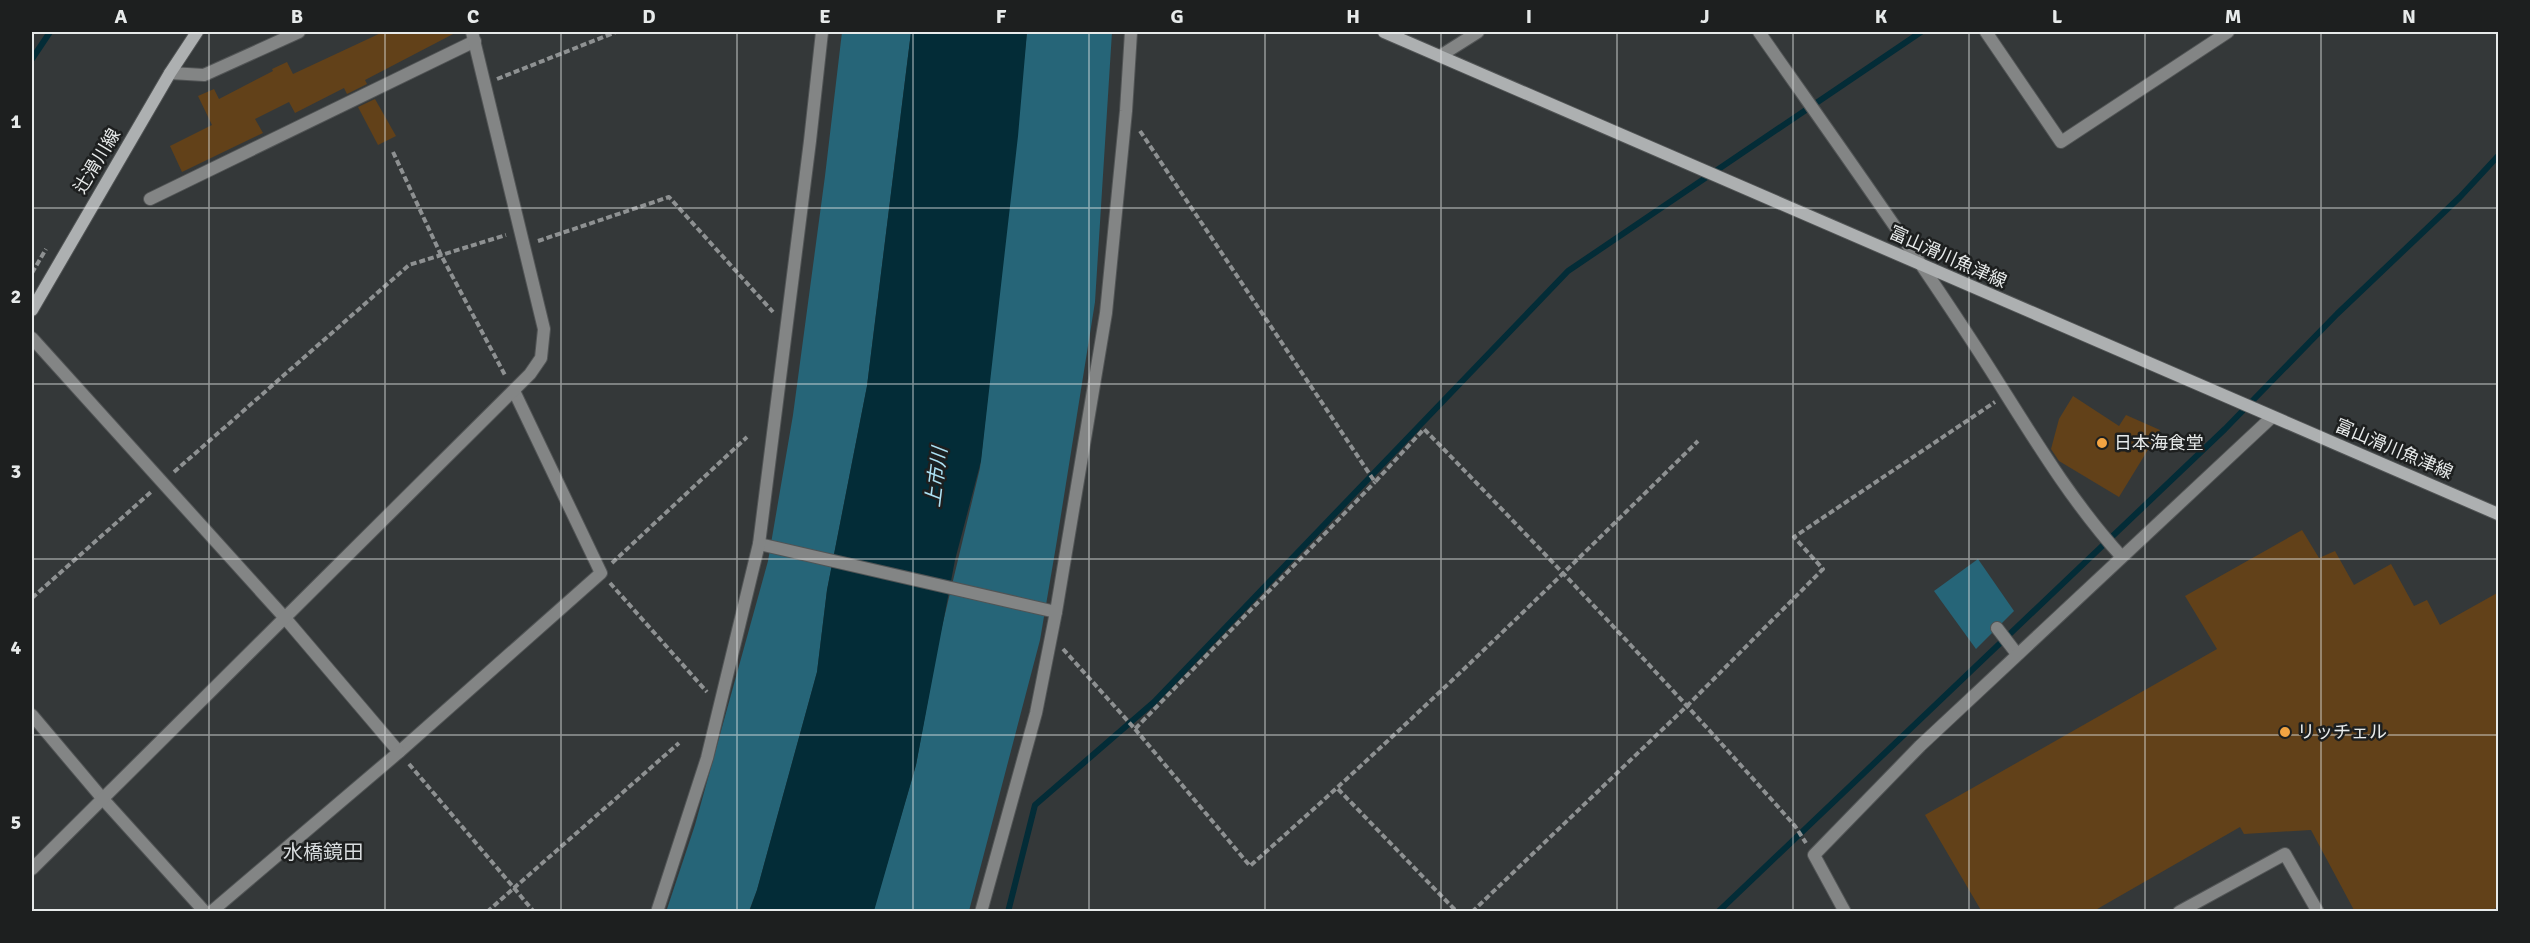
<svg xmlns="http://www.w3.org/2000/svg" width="2530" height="943" font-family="Signika,'Noto Sans JP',sans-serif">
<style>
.green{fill:#266578}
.water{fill:#032c37}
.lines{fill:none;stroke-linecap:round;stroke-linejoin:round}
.stream{stroke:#032c37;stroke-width:6}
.building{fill:#624119}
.street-casing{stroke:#515455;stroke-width:14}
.secondary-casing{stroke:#515455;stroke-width:14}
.path{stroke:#8e9192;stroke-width:4;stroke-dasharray:6 3;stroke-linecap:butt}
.street{stroke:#838585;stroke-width:12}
.secondary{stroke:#adb0b1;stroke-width:12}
.grid{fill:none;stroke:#e7eaea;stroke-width:1.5;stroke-opacity:0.55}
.poi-dot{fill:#f3a442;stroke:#1d1f1f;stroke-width:2}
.labels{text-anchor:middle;stroke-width:5;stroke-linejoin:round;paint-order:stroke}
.street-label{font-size:18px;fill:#e7eaea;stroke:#1d1f1f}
.poi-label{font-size:18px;fill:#e7eaea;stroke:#1d1f1f;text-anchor:start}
.water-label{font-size:20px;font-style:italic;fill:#ace1f3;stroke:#1d1f1f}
.neighbourhood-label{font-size:20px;fill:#d8dcde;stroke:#1d1f1f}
.neatline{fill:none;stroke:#e7eaea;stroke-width:2}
.grid-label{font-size:20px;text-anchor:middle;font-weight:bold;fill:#e7eaea}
</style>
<rect width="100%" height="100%" fill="#343839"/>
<g class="green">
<polygon points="842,32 911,32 867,386 827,590 817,672 757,890 749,911 666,912 695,825 768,561 793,415 825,176"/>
<polygon points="1027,32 1112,32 1095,302 1056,546 1040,640 969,911 873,912 916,765 939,639 980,468"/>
<polygon points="1978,559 2014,611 1976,649 1934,591"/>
</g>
<polygon class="water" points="911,32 1027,32 1018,136 981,461 955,560 916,765 874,911 749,912 757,890 817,672 827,590 867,386"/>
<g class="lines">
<g class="stream">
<polyline points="32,59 50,32"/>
<polyline points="1008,912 1035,805 1154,702 1568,271 1921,32"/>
<polyline points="1718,912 2225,429 2337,314 2460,197 2498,156"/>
</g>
</g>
<g class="building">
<polygon points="383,32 457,32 365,80 367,84 347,94 344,88 295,113 289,102 255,119 263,133 182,172 170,146 212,125 198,96 214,89 219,99 273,71 272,69 287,62 293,74"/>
<polygon points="375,99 396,136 378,145 358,107"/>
<polygon points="2073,396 2119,426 2126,415 2160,430 2119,497 2059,461 2051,449 2059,419"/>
<polygon points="2302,530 2319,558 2335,551 2354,585 2391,564 2414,606 2427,600 2440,625 2499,592 2499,906 2489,912 2355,912 2311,830 2244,834 2240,827 2092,912 1982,912 1925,815 2217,649 2185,596"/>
</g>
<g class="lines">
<g class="street-casing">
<g id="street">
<path d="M 1759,32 C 1829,132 1901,232 1968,335 C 2017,409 2061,490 2121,556"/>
<polyline points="1986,32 2061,142 2228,32"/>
<polyline points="1440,56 1478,32"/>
<polyline points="170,73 204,75 299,32"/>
<polyline points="150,199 475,41"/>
<polyline points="32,338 285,618 399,752 601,573 514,391"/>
<polyline points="759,544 1056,612"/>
<polyline points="1997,628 2017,654"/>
<polyline points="32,715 102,798 205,912"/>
<polyline points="32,869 530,374 541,358 544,329 472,32"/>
<polyline points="211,912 399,752"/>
<polyline points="657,912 707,758 759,544 810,141 822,32"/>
<polyline points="981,912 1036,713 1056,612 1106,313 1126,111 1131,32"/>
<polyline points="1845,912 1814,855 1920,746 2272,417"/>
<polyline points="2179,912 2285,854 2318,912"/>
</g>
</g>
<g class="secondary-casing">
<g id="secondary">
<polyline points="1384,32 2498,514"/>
<polyline points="32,310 170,73 197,32"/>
</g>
</g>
<g class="path">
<polyline points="497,79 616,32"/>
<path d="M 1140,131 L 1375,482 L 1424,429 C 1551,559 1675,690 1795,826 L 1806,843"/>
<polyline points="393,152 441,255 506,377"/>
<polyline points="538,241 669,197 773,312"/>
<polyline points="32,273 46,249"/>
<polyline points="174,472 409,265 506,235"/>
<polyline points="612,563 747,437"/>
<polyline points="610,583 707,692"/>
<polyline points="32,598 152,491"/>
<polyline points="1063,649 1135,729 1375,482"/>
<path d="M 1135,729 L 1250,866 C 1404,730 1551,586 1698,441"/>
<polyline points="409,764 514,888 679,743"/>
<polyline points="1338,789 1457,912"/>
<polyline points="487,912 514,888 534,912"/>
<polyline points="1472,912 1688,705 1823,569 1794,537 1995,402"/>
</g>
<use href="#street" class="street"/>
<use href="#secondary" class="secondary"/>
</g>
<path class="grid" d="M 209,32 L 209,912M 385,32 L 385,912M 561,32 L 561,912M 737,32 L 737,912M 913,32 L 913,912M 1089,32 L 1089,912M 1265,32 L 1265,912M 1441,32 L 1441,912M 1617,32 L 1617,912M 1793,32 L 1793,912M 1969,32 L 1969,912M 2145,32 L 2145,912M 2321,32 L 2321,912M 32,208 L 2498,208M 32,384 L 2498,384M 32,559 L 2498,559M 32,735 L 2498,735"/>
<g class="poi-dot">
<circle cx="2102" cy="443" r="6"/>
<circle cx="2285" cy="732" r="6"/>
</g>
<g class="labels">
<g class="street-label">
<text transform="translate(97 161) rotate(-59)" y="6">辻滑川線</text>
<text transform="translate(1948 257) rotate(24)" y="6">富山滑川魚津線</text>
<text transform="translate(2394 449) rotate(23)" y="6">富山滑川魚津線</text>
</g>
<g class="poi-label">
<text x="2114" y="449">日本海食堂</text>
<text x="2297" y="738">リッチェル</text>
</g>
<g class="water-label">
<text transform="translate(936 477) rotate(-83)" y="7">上市川</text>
</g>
<g class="neighbourhood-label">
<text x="323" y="859">水橋鏡田</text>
</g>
</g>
<rect width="2530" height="943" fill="none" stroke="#1d1f1f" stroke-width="66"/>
<rect x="33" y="33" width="2464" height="877" class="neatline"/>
<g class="grid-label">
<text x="121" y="23">A</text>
<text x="297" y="23">B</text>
<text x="473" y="23">C</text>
<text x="649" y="23">D</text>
<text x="825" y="23">E</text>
<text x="1001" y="23">F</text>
<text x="1177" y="23">G</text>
<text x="1353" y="23">H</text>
<text x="1529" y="23">I</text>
<text x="1705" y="23">J</text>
<text x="1881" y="23">K</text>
<text x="2057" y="23">L</text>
<text x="2233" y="23">M</text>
<text x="2409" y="23">N</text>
<text x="16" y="128">1</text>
<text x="16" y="303">2</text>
<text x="16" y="478">3</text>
<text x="16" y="654">4</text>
<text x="16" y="829">5</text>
</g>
</svg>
